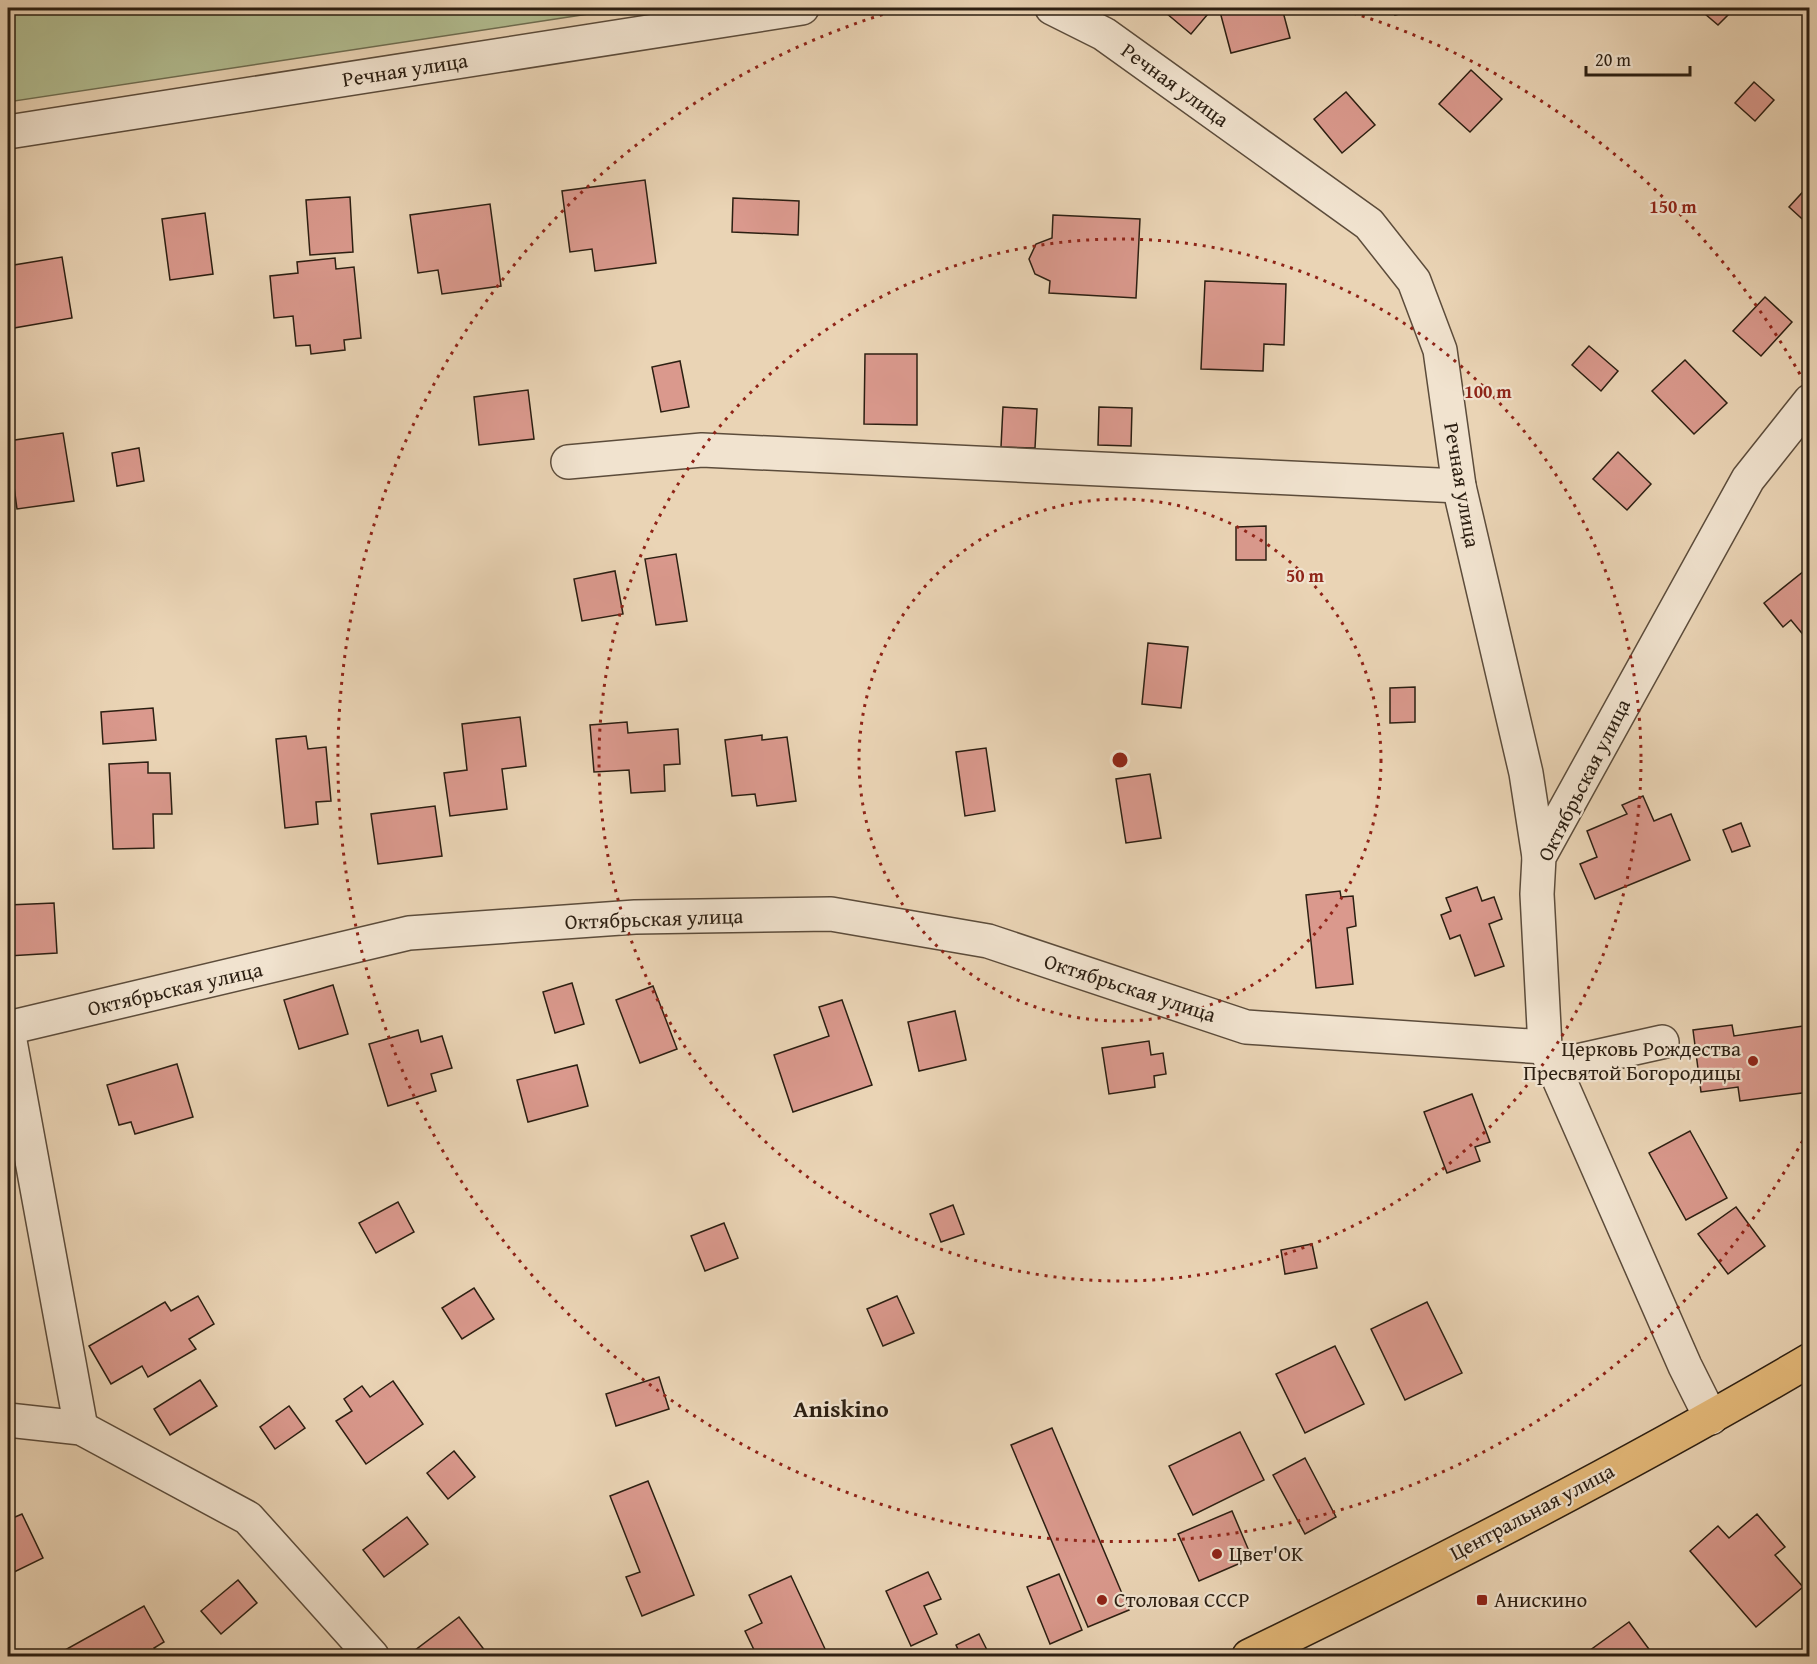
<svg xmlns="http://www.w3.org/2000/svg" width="1817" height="1664" font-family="'Gentium Book Plus',serif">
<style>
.green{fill:#b2bd91;stroke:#6f6e52;stroke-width:1.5}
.building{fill:#da998d;stroke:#2c1f12;stroke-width:1.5}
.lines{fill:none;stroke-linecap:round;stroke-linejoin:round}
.minor-casing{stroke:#5c4c3b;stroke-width:36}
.major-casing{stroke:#2c1f12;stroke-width:36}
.minor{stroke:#f1e3cf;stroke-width:33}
.major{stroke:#e5ba7a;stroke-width:33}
.ring{fill:none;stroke:#8f2418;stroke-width:3;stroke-dasharray:3 6}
.poi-dot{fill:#8f2418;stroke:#f1e3cf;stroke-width:2}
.labels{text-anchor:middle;stroke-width:4.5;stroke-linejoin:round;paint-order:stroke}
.street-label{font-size:21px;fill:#2c1f12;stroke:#f1e3cf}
.poi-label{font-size:21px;fill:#2c1f12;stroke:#f1e3cf;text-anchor:start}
.quarter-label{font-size:24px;font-weight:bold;fill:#2c1f12;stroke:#f1e3cf}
.centre{fill:#8f2418;stroke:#f1e3cf;stroke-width:3}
.ring-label{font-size:18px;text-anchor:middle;font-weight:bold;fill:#8f2418;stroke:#f1e3cf;stroke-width:4.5;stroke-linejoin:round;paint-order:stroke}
</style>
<rect width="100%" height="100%" fill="#ead4b5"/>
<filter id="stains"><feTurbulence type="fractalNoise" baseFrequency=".00333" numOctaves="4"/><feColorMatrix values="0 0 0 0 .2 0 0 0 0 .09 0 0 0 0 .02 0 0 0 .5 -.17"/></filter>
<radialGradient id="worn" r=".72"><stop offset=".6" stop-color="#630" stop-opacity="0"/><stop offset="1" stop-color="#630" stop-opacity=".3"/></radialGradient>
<polygon class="green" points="8,8 628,8 8,102"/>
<g class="building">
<polygon points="1171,8 1213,8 1191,34 1166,13"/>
<polygon points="1219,8 1282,8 1290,38 1231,53"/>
<polygon points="1393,8 1421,8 1395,15"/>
<polygon points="1698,8 1724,8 1730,13 1718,25"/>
<polygon points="1471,70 1502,99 1470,132 1439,104"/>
<polygon points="1754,82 1774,100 1755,121 1735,103"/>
<polygon points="1346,92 1375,125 1342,153 1314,119"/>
<polygon points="645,180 656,263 595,271 592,249 570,252 562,191"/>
<polygon points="1810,184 1810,226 1789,207"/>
<polygon points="350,197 353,252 310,255 306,200"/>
<polygon points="733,198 799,201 798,235 732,232"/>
<polygon points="490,204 501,286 442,294 438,270 418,273 410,215"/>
<polygon points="205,213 213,274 170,280 162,219"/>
<polygon points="1053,215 1140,219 1136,298 1049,293 1050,281 1035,274 1029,259 1036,244 1052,238"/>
<polygon points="62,257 72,318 8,329 8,266"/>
<polygon points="335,258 336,269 354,267 361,338 344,340 345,350 311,354 310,345 296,346 293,316 274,318 270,276 298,273 297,262"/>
<polygon points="1205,281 1286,284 1284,345 1264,344 1263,371 1201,369"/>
<polygon points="1765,297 1792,322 1761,356 1733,331"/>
<polygon points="1589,346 1618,371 1601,391 1572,365"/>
<polygon points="865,354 917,354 917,425 864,424"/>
<polygon points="1685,360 1727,403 1694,434 1652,391"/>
<polygon points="680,361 689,407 661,412 652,367"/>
<polygon points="528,390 534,439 479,445 474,397"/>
<polygon points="1003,407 1037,409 1035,448 1001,447"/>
<polygon points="1099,407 1132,408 1131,446 1098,445"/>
<polygon points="63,433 74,501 17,509 8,441"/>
<polygon points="139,448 144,481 117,486 112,453"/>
<polygon points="1618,452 1651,484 1627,510 1593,479"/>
<polygon points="1266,526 1266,560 1236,560 1236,527"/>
<polygon points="676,554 687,621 656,625 645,559"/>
<polygon points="1809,567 1810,568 1810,643 1791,620 1783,627 1764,603"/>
<polygon points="615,571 623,614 582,621 574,579"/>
<polygon points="1148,643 1188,647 1181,708 1142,704"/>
<polygon points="1415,687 1415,722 1390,723 1390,688"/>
<polygon points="153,708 156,740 103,744 101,712"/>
<polygon points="520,717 526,766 502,769 507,809 450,816 444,773 467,770 462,724"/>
<polygon points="627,722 628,733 678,729 680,764 664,765 665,791 631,793 629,770 594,772 590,725"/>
<polygon points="762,735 762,740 787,737 796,801 757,806 755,794 732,796 725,740"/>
<polygon points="306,736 308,749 326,747 331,801 316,802 318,824 285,828 276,739"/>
<polygon points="986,748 995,811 965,816 956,752"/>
<polygon points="148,762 148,773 170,773 172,814 153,814 154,848 113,849 109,764"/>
<polygon points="1150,774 1161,838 1126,843 1116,779"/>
<polygon points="1643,796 1654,821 1671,814 1690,860 1595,899 1580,864 1597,857 1587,831 1627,814 1622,805"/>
<polygon points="435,806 442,856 378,864 371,814"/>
<polygon points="1741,823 1750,846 1732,852 1723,830"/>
<polygon points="1477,887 1482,901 1494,897 1502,919 1489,924 1504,966 1475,976 1460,935 1450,939 1441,915 1451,911 1446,898"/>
<polygon points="1340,891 1341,897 1353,896 1356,926 1347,928 1353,984 1316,988 1306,895"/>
<polygon points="54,903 57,953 8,956 8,905"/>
<polygon points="572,983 584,1024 555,1033 543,992"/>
<polygon points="333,985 348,1034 299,1049 284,1000"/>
<polygon points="653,986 677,1049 640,1063 616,1000"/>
<polygon points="842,1000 872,1085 793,1112 774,1055 829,1036 819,1007"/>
<polygon points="955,1011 966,1060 919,1071 908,1022"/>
<polygon points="1732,1025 1734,1036 1810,1025 1810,1092 1740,1101 1738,1087 1701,1092 1693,1030"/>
<polygon points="418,1030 421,1042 442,1036 452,1068 431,1074 436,1091 388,1106 369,1044"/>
<polygon points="1149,1041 1151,1055 1163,1053 1166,1074 1154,1076 1155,1087 1109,1094 1102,1048"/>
<polygon points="177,1064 193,1117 135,1134 131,1122 119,1125 107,1085"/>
<polygon points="577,1065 588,1106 528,1122 517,1080"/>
<polygon points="1472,1094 1490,1142 1475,1147 1480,1161 1447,1173 1424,1112"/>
<polygon points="1690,1131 1727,1198 1686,1220 1649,1153"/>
<polygon points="398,1202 414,1232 376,1253 359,1223"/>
<polygon points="953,1205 964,1234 941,1242 930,1214"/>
<polygon points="1736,1207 1765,1246 1728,1274 1698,1234"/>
<polygon points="724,1223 738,1258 705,1271 691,1236"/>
<polygon points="1312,1244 1317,1268 1285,1274 1281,1250"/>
<polygon points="474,1288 494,1319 462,1339 442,1308"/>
<polygon points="198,1296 214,1324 189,1339 196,1349 148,1377 142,1366 111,1384 89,1346 165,1302 171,1311"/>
<polygon points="897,1296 914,1333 883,1346 867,1309"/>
<polygon points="1427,1302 1462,1373 1405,1400 1371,1329"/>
<polygon points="1335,1346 1364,1404 1305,1433 1276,1374"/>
<polygon points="659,1377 669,1409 616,1426 606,1394"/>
<polygon points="200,1380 217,1406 170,1435 154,1409"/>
<polygon points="393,1381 423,1424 366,1464 336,1421 352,1411 344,1399 362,1386 370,1397"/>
<polygon points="289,1406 305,1428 275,1449 260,1427"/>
<polygon points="1052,1428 1129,1610 1088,1627 1011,1445"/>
<polygon points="1240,1432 1264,1480 1193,1515 1169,1466"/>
<polygon points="454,1451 475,1477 448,1499 427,1473"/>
<polygon points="1305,1458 1336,1517 1305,1534 1273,1475"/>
<polygon points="648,1481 694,1595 642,1616 626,1577 640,1572 610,1496"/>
<polygon points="1232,1511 1252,1558 1199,1581 1178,1534"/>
<polygon points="22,1514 43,1558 8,1575 8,1520"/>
<polygon points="1757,1514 1785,1547 1775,1555 1803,1587 1756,1627 1690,1551 1718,1526 1729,1538"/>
<polygon points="407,1517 428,1544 384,1577 363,1550"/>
<polygon points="928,1572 941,1599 924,1606 937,1634 911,1646 886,1591"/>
<polygon points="1059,1574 1082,1630 1050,1644 1027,1587"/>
<polygon points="791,1576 826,1651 814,1656 778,1656 777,1654 771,1656 757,1656 745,1631 762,1623 749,1595"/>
<polygon points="238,1580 257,1603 221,1634 201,1611"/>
<polygon points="144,1606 164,1642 154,1648 159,1656 69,1656 65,1650"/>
<polygon points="459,1617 489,1656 418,1656 414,1651"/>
<polygon points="1629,1622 1654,1656 1582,1656"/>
<polygon points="979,1634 990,1656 961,1656 956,1645"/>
</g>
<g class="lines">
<g class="minor-casing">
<g id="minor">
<polyline points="1052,8 1104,34 1369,224 1414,281 1440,350 1459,486 1526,773 1539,857"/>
<polyline points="8,132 802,8"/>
<polyline points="568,462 702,450 1459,486"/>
<polyline points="8,1028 409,933 635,917 831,914 988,941 1246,1027 1545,1047"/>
<polyline points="8,1030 81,1428"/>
<polyline points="1554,1066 1662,1042"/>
<polyline points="1711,1418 1685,1366 1545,1047 1537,894 1539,857 1748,479 1810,401"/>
<polyline points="8,1420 81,1428 248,1518 372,1656"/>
</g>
</g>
<g class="major-casing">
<path id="major" d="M 1249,1656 C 1439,1564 1628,1467 1810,1360"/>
</g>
<use href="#minor" class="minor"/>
<use href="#major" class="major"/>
</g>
<g class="ring">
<circle cx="1120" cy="760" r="261"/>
<circle cx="1120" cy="760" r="521"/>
<path d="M1807 1133A782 782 0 1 1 904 8M1336 8A782 782 0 0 1 1807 387"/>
</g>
<g class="poi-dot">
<circle cx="1753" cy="1061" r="6"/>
<circle cx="1217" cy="1554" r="6"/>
<circle cx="1102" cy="1600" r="6"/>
<rect x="1476" y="1594" width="12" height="12" rx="3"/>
</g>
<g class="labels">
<g class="street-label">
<text transform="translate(405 70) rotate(-9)" y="7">Речная улица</text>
<text transform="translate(1175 85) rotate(36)" y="7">Речная улица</text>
<text transform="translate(1462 485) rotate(80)" y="7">Речная улица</text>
<text transform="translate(1584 780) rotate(-63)" y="7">Октябрьская улица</text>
<text transform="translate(654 919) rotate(-2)" y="7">Октябрьская улица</text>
<text transform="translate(1130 988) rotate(18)" y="7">Октябрьская улица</text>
<text transform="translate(175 989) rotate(-13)" y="7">Октябрьская улица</text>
<text transform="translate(1532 1512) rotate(-28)" y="7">Центральная улица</text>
</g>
<g class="poi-label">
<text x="1741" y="1056" text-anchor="end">Церковь Рождества<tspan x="1741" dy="24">Пресвятой Богородицы</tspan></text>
<text x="1229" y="1561">Цвет'OK</text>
<text x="1114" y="1607">Столовая СССР</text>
<text x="1494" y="1607">Анискино</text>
</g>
<g class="quarter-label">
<text x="841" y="1417">Aniskino</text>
</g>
</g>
<circle cx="1120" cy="760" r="9" class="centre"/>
<g class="ring-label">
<text x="1673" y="213">150 m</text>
<text x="1488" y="398">100 m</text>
<text x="1305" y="582">50 m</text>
</g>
<rect width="1817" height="1664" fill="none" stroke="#ead4b5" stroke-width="30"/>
<rect x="9" y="9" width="1799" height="1646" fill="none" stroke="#2c1f12" stroke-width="3"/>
<rect x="15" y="15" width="1787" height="1634" fill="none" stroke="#2c1f12" stroke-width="1.5"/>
<path d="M1586 66v9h104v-9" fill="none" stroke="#2c1f12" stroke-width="3"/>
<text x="1595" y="66" font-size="18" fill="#2c1f12" stroke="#f1e3cf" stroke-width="4.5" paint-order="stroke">20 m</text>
<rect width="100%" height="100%" filter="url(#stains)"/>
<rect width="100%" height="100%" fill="url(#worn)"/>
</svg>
